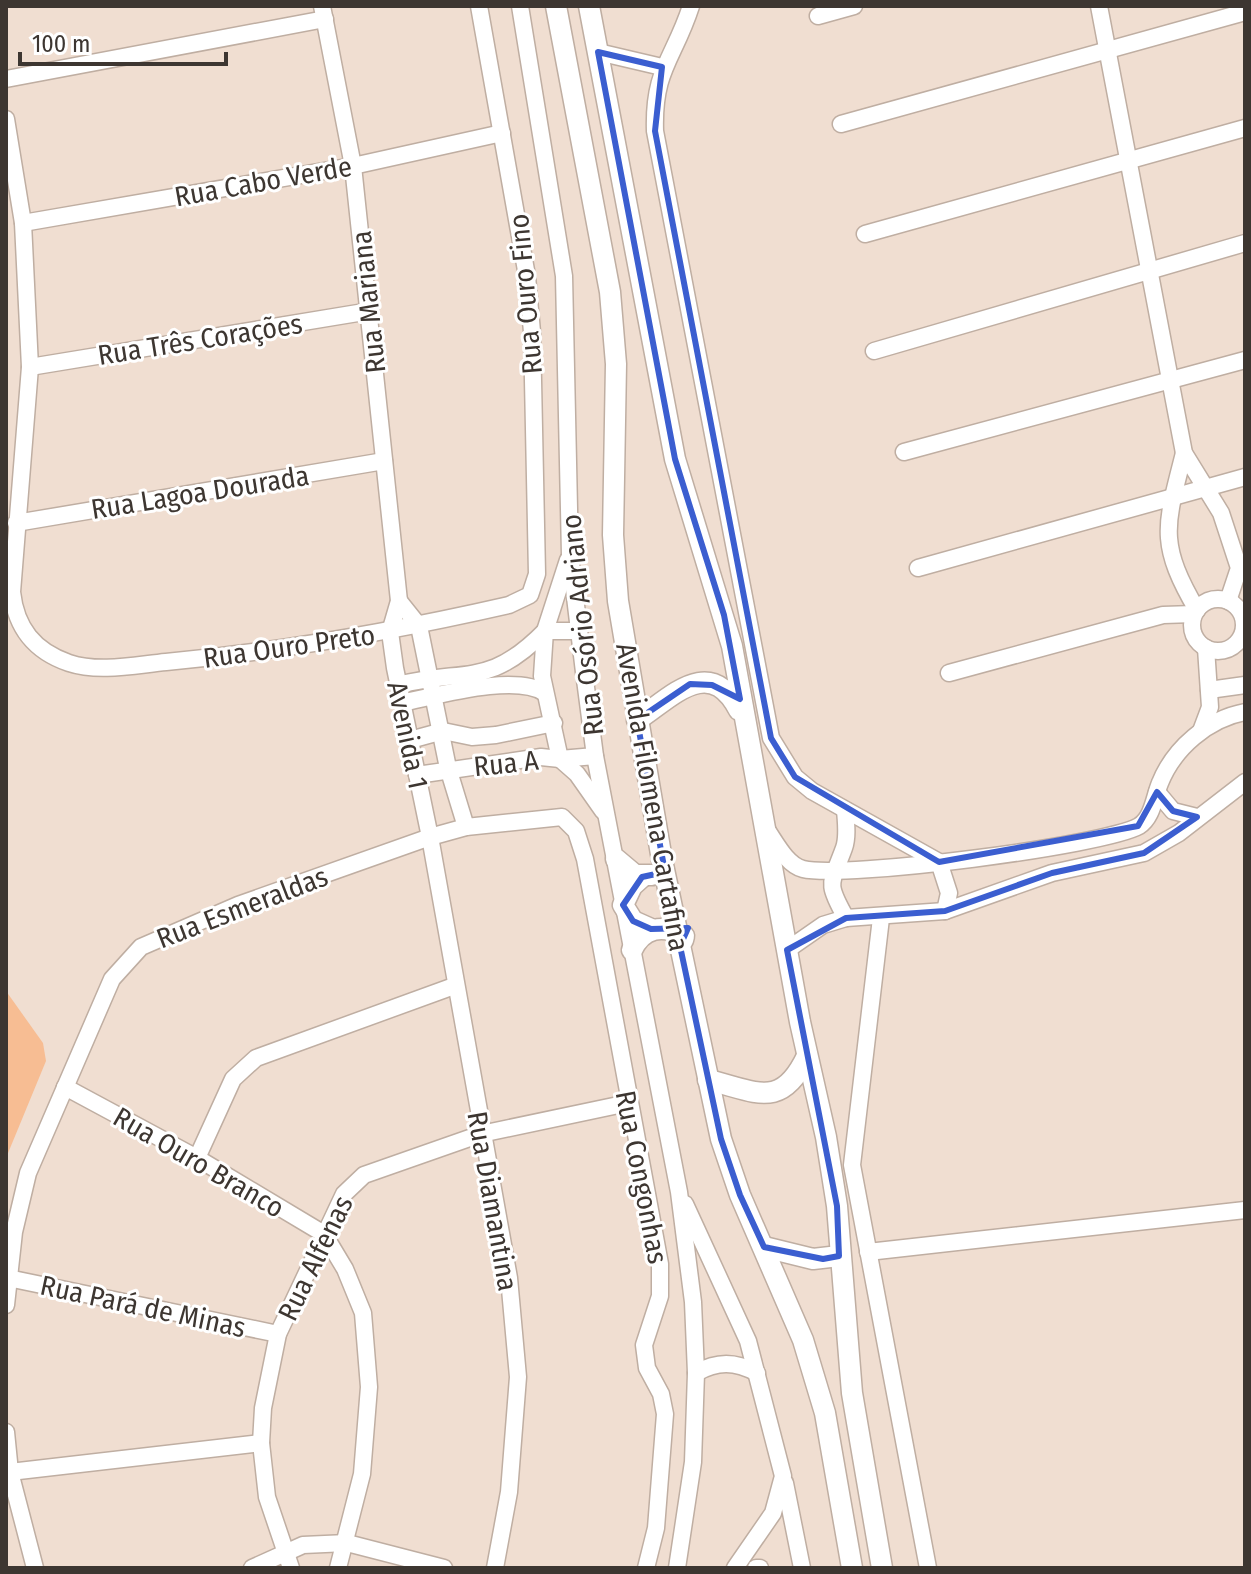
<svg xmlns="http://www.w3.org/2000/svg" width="1251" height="1574" font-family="'Fira Sans Condensed',sans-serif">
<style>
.green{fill:#f7bd93}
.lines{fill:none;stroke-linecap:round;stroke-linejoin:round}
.minor-casing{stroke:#bfaea2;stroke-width:19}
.major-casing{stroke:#bfaea2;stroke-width:23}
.minor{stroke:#fff;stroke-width:16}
.major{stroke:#fff;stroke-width:20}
.marked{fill:none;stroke:#3b5ed0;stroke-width:6;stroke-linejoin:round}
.labels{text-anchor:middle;stroke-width:6;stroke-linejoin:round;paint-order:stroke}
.street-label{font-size:28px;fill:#3d3631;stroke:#fff}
</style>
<rect width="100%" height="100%" fill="#f0ded1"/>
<polygon class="green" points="6,991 43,1043 46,1061 6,1158"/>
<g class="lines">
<g class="minor-casing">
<g id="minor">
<polyline points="322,6 353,166 399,601 390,632 395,668 430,837 509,1278 518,1377 509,1492 495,1568"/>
<polyline points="520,6 564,276 570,555 584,672 595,756 679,1192 693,1302 696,1373 693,1462 677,1568"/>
<path d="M 691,6 C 674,59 653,69 655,131 L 771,738 L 795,777 L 812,791 L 939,862 L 949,893 L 945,911"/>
<polyline points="1099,6 1184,453 1221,513 1239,568 1228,601"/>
<polyline points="818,16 854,6"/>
<polyline points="598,52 662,67"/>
<polyline points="6,79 325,19"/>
<path d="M 6,119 L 23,223 L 30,367 L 12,592 C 16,628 34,651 69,663 C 99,673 135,665 166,662 C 282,651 395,631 509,605 L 530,595 L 537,574 L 532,332 L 527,276 L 479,6"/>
<polyline points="841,124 1245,12"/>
<polyline points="23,223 353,166 502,133"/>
<polyline points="865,234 1245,128"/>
<polyline points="874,351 1245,243"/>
<polyline points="30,367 370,311"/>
<polyline points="904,452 1245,360"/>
<path d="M 1184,453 C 1166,525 1157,542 1197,610"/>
<polyline points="16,523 384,461"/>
<polyline points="568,560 545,631 542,676 560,759 577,774 603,811"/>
<polyline points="918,568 1245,477"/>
<circle cx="1218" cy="625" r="26"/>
<polyline points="399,601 419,626 448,768 466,827"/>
<polyline points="949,673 1163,615 1194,614"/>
<path d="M 398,685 C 466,668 489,688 545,631 L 579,631"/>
<polyline points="1209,690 1245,685"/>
<path d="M 401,703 C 437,696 515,673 545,693"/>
<polyline points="1201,731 1210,707 1206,648"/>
<polyline points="410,740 443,731 472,737 496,735 554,723"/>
<polyline points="417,775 541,757 560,759 595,756"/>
<polyline points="1157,792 1173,811 1197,817"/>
<path d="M 845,810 C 846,822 848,837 844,848 C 831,884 825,881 846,918"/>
<path d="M 767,830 C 776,843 787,865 803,869 C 844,879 1103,846 1139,826 C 1153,817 1154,797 1160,783 C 1174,748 1208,719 1245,712"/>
<polyline points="881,918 852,1165 928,1568"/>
<polyline points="787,950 823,925 846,918 945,911 1052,873 1144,853 1179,833 1245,782"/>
<polyline points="65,1087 197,1158 324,1234 345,1269 363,1313 369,1387 362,1474 338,1568"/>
<polyline points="197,1158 233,1079 256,1058 454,986"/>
<polyline points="685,1204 748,1341 783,1476 773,1513 735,1568"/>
<polyline points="868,1252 1245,1210"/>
<polyline points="8,1278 278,1334"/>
<polyline points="6,1305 14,1232 28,1173 112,979 141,947 238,905 430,837 466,827 562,817 576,831 585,859 660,1264 660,1296 644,1345 647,1368 661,1394 665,1414 656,1528 646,1568"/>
<path d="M 696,1373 C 717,1361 735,1361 757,1373"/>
<polyline points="6,1432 10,1472 35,1568"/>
<polyline points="10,1472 261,1443"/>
<polyline points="785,1483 802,1568"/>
<polyline points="252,1568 303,1545 347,1543 444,1568"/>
<polyline points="291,1568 267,1497 261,1443 263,1408 278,1334 344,1194 364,1175 481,1134 628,1103"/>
<polyline points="756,1568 760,1568"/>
</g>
</g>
<g class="major-casing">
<g id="major">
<polyline points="556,6 610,292 616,364 613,535 618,601 662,860 721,1139 740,1195 803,1340 825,1413 852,1568"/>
<polyline points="589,6 675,459 732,646 800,1022 826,1137 837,1206 852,1393 882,1568"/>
<path d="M 637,720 C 670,699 709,653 739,710"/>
<polyline points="616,859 635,875 652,875"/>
<polyline points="642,877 632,886 623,905 633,921 651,929"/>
<path d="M 632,950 C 643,927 663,924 684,936 L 683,940"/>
<path d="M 708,1080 C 756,1091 781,1111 807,1056"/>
<polyline points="764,1247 813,1259 839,1256"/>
</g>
</g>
<use href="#minor" class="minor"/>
<use href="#major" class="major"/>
</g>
<path class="marked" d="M 598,52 L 662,67 L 655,131 L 771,738 L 795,777 L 939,862 L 1138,826 L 1157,792 L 1173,811 L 1197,817 L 1144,853 L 1052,873 L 945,911 L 846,918 L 787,950 L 837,1206 L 839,1256 L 823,1259 L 764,1247 L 740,1195 L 721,1139 L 680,946 L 688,928 L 651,929 L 633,921 L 623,905 L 642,877 L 665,872 L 637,720 L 690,684 L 712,685 L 740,699 L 724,615 L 675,459 Z"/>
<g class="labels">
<g class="street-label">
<text transform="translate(263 181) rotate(-10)" y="10">Rua Cabo Verde</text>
<text transform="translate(525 294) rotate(-95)" y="10">Rua Ouro Fino</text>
<text transform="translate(368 302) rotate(-96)" y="10">Rua Mariana</text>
<text transform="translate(200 339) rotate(-9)" y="10">Rua Três Corações</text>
<text transform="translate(200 492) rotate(-9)" y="10">Rua Lagoa Dourada</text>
<text transform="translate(582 625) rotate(-96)" y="10">Rua Osório Adriano</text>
<text transform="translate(289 646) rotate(-8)" y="10">Rua Ouro Preto</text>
<text transform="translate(408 735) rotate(78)" y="10">Avenida 1</text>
<text transform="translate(506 763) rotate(-6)" y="10">Rua A</text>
<text transform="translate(653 797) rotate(80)" y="10">Avenida Filomena Cartafina</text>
<text transform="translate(242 907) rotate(-21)" y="10">Rua Esmeraldas</text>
<text transform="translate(199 1162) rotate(30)" y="10">Rua Ouro Branco</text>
<text transform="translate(642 1177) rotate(79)" y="10">Rua Congonhas</text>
<text transform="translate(493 1201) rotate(80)" y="10">Rua Diamantina</text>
<text transform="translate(315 1258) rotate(-64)" y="10">Rua Alfenas</text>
<text transform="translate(143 1306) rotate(12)" y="10">Rua Pará de Minas</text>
</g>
</g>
<rect width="1251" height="1574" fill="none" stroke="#3d3631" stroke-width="16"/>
<path d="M20 52v12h206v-12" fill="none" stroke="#3d3631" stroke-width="4"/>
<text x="32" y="52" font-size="24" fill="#3d3631" stroke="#ffffff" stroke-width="6" paint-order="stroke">100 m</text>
</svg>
